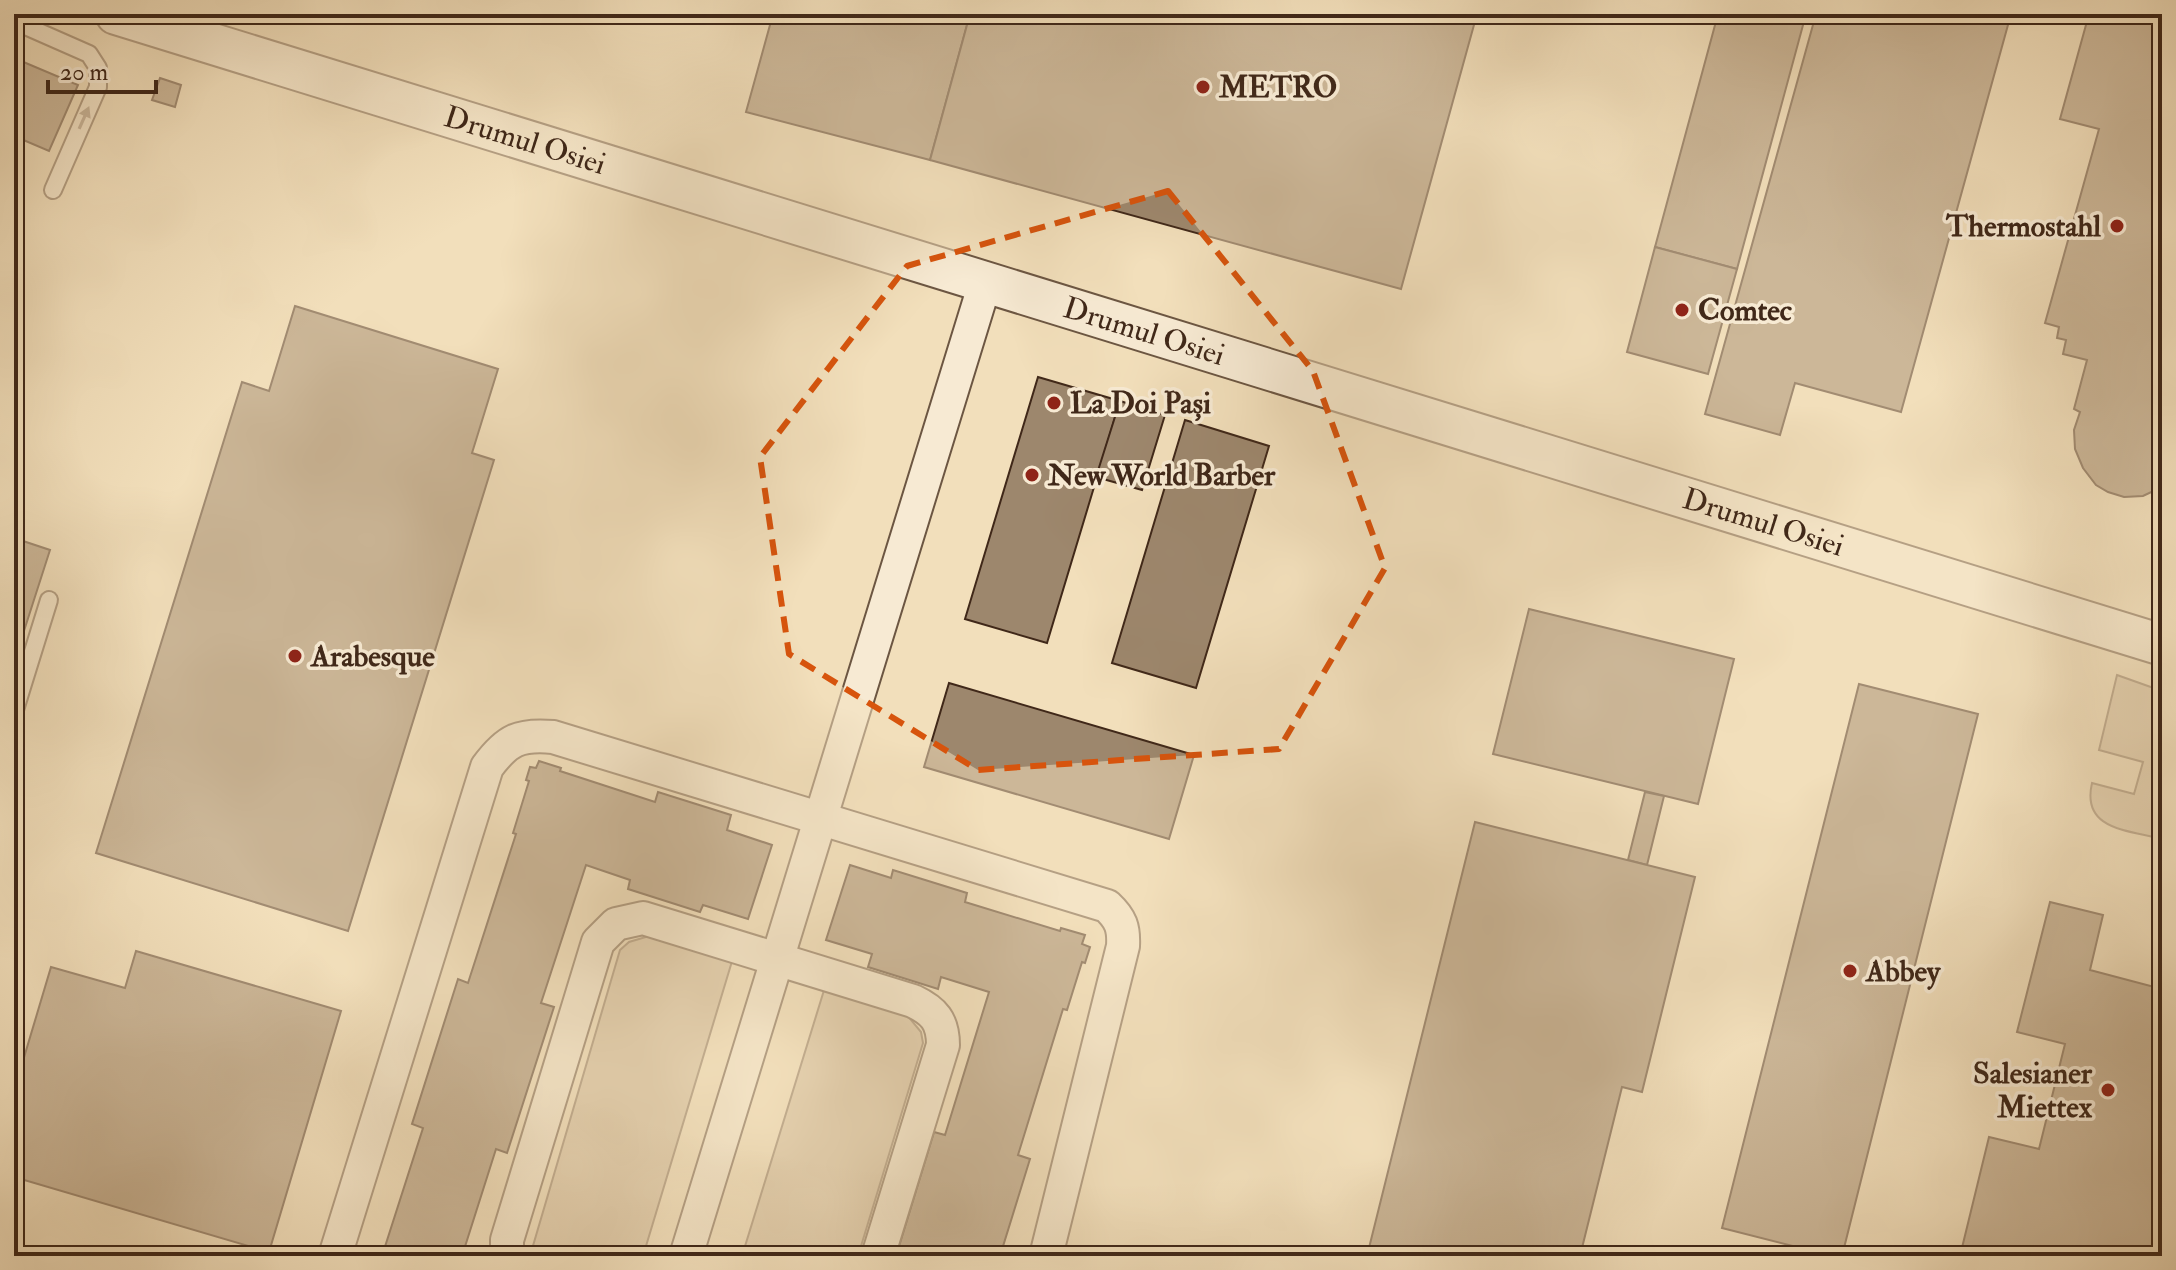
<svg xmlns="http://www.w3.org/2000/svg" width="2176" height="1270" font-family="'IM FELL Double Pica',serif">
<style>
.green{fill:#d4c09f;stroke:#8a745c;stroke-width:2}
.building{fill:#9d876d;stroke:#402819;stroke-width:2}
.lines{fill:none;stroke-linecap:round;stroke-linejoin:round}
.service-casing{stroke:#6c5642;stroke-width:20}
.minor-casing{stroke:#6c5642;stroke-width:36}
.tertiary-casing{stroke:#6c5642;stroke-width:44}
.service{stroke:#f7ead3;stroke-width:16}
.minor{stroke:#f7ead3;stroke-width:32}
.tertiary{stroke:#f7ead3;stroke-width:40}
.oneway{fill:#9c8976}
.marked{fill:none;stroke:#d7540d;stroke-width:6;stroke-dasharray:16 10;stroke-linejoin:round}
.poi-dot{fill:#8f2418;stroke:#f7ead3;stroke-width:3}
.labels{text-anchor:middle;stroke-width:7;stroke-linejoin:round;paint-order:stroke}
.poi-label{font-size:30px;font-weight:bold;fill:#402819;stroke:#f7ead3;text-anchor:start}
.street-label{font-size:30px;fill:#402819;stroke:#f7ead3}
</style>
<rect width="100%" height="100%" fill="#f2dfbb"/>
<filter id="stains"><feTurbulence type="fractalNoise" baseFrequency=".0025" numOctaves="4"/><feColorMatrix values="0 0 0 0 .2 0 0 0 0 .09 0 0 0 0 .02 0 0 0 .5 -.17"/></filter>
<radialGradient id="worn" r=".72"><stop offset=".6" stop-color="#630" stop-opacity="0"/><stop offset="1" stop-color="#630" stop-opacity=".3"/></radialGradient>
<g class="green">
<path d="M 2117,675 L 2162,691 L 2162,839 C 2128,830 2081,830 2092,783 L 2134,794 L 2143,762 L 2099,750 Z"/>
<polygon points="649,936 733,958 643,1256 530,1256 620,950 629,942"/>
<polygon points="825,987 907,1015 921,1032 923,1043 858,1256 742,1256"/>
</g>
<g class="building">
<polygon points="773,14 970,14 930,160 746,112"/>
<polygon points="970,14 1477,14 1401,289 930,160"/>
<polygon points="1718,14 1806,14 1737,269 1655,247"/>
<polygon points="1816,14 2011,14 1901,412 1795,383 1780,435 1705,414"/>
<polygon points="2089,14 2162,14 2162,487 2143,496 2124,497 2108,492 2096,485 2083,468 2075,449 2074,430 2080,412 2074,409 2087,360 2063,354 2066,340 2057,338 2059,327 2045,323 2099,129 2060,119"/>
<polygon points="14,58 78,85 49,151 14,136"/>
<polygon points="160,78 181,85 175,107 152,100"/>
<polygon points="1655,247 1737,269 1708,374 1627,352"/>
<polygon points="295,306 498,369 472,453 494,460 348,931 96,853 242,382 269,391"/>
<polygon points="1038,377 1120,401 1047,643 965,619"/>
<polygon points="1120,401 1165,415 1142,490 1096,477"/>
<polygon points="1185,420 1269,446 1196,688 1112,663"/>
<polygon points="14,538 50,550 14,662"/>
<polygon points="1529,609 1734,659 1698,804 1493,754"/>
<polygon points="949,683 1194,755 1169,839 924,767"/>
<polygon points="1859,684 1978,714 1842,1256 1832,1256 1722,1228"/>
<polygon points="539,761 561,768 560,771 655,802 658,792 731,815 727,830 772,845 748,919 703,905 700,912 628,889 630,880 586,865 541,1003 554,1007 507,1153 496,1149 462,1256 382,1256 423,1128 412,1124 458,979 468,983 516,834 513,833 529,781 526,780 530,767 536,768"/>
<polygon points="1645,792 1664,796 1647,865 1628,860"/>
<polygon points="1475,822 1695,877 1642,1092 1622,1087 1580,1256 1367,1256"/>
<polygon points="850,865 891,878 893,870 967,893 965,902 1060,931 1061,928 1085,935 1082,944 1090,947 1085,963 1082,962 1067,1010 1063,1009 1018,1155 1030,1159 1000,1256 896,1256 934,1132 945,1135 989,992 941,977 938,989 868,967 872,954 826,940"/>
<polygon points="2050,902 2103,915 2090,970 2162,989 2162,1256 1960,1256 1989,1137 2039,1149 2065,1044 2017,1032"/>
<polygon points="136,951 341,1011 269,1252 14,1177 14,1091 51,967 125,988"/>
</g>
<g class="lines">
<g class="service-casing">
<g id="service">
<polyline points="14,21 89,54 98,68 98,87 53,190"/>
<polyline points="14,713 49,600"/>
</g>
</g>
<g class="minor-casing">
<g id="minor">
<path d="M 335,1256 L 487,767 C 507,740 519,734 553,737 L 1107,906 C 1121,919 1124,928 1123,946 L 1046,1256"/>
<path d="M 507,1256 L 507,1240 L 598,942 L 616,924 L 643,918 L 913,1001 C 934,1011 943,1021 943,1045 L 878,1256"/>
<polyline points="686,1256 985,283"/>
</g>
</g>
<g class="tertiary-casing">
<g id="tertiary">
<path id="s1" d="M 116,14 L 2162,645"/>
</g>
</g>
<use href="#service" class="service"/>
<use href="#minor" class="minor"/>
<use href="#tertiary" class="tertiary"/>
</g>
<defs><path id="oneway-solid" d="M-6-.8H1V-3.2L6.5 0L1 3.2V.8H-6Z" transform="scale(2)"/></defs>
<use class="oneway" href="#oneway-solid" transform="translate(84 118) rotate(-66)"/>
<path d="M0 0H2176V1270H0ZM 1168,191 L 1313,371 L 1385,568 L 1279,749 L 978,770 L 789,654 L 760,457 L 907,266 Z" fill="#f2dfbb" fill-opacity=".55" fill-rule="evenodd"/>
<path class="marked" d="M 1168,191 L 1313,371 L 1385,568 L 1279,749 L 978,770 L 789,654 L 760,457 L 907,266 Z"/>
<g class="poi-dot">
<circle cx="1203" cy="87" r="8"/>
<circle cx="2117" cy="226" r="8"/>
<circle cx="1682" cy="310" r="8"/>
<circle cx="1054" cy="403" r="8"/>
<circle cx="1032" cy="475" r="8"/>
<circle cx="295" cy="656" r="8"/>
<circle cx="1850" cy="971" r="8"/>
<circle cx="2108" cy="1090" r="8"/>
</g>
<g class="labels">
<g class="poi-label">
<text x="1219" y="97">METRO</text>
<text x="2101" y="236" text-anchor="end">Thermostahl</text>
<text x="1698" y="320">Comtec</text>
<text x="1070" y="413">La Doi Pași</text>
<text x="1048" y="485">New World Barber</text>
<text x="311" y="666">Arabesque</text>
<text x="1866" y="981">Abbey</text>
<text x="2092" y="1083" text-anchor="end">Salesianer<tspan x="2092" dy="34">Miettex</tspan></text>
</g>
<g class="street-label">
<text dy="10" stroke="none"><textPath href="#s1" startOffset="428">Drumul Osiei</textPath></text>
<text dy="10" stroke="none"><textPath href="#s1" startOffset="1076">Drumul Osiei</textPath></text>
<text dy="10" stroke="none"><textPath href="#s1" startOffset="1724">Drumul Osiei</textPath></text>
</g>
</g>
<rect width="2176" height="1270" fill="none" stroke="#f2dfbb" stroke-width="48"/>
<rect x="16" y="16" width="2144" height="1238" fill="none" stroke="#402819" stroke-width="4"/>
<rect x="24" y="24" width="2128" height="1222" fill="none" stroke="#402819" stroke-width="2"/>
<path d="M48 80v12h108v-12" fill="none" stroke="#402819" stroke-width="4"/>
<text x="60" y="80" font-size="24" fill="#402819" stroke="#f7ead3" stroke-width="6" paint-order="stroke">20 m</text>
<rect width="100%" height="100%" filter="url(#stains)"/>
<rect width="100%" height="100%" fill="url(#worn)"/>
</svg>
